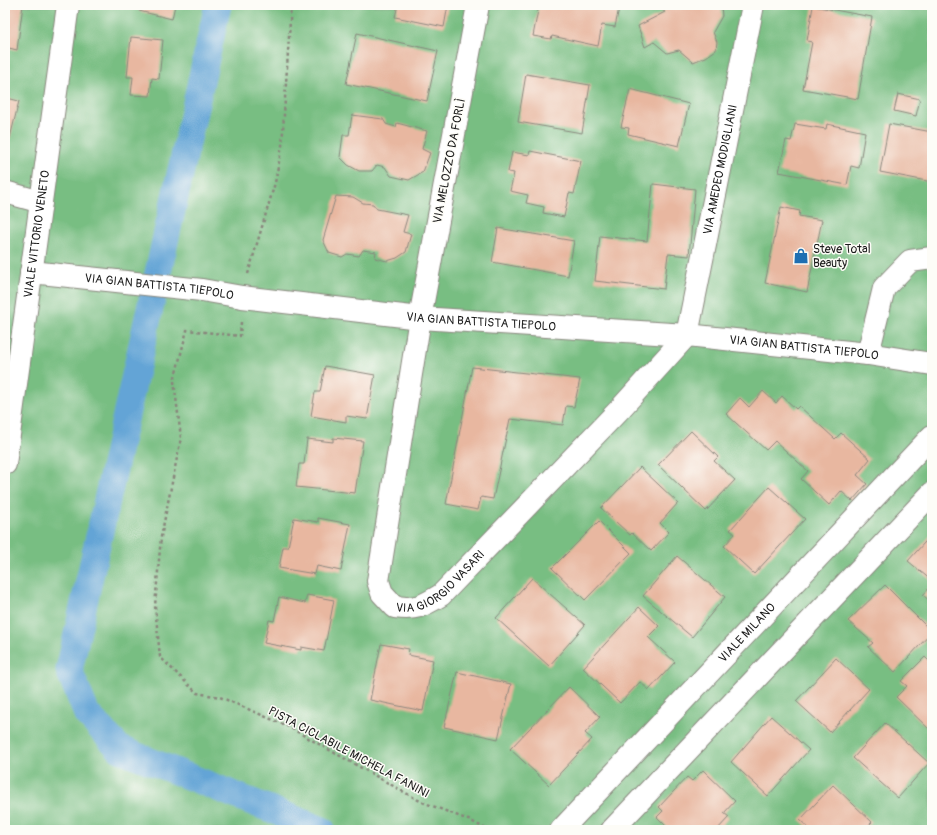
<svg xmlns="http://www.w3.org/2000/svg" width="937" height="835" font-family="Pangolin,sans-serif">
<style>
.forest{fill:#78be82;stroke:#4a6d4f}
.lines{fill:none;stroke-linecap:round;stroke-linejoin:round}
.canal{stroke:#63a4d6;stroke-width:27}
.building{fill:#e8b7a0}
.minor-casing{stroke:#88867c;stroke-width:24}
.tertiary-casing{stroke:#88867c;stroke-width:24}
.path{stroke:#88867c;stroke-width:2.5;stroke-dasharray:3 3;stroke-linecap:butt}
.minor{stroke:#fff;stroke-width:22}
.tertiary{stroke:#fff;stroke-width:22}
.labels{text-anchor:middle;stroke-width:3;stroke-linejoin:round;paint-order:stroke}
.street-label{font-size:12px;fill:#1c1c1c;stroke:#fdfcf7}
.poi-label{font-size:12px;fill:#1c1c1c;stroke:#fdfcf7;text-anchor:start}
</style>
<rect width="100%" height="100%" fill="#fdfcf7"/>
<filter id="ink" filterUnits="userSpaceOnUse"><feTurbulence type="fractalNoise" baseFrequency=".025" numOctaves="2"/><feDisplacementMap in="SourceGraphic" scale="8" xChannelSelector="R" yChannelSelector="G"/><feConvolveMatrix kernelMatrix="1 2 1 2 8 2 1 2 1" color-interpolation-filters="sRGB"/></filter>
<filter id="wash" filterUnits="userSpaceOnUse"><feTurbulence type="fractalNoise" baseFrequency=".012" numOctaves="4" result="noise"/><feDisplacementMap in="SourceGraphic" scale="16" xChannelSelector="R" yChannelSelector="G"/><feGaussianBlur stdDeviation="0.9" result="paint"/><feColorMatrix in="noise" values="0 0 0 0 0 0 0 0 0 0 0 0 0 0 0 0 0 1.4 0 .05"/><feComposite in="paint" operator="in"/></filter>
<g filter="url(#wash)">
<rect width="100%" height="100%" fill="#f5efdd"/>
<rect class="forest" x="5" y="5" width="927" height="825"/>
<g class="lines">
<polyline class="canal" points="218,5 69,670 87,714 120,749 322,830"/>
</g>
<g id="blocks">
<g class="building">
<polygon points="5,5 23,5 17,50 5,47"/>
<polygon points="140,5 175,5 172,19 139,11"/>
<polygon points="398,5 448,5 444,27 395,17"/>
<polygon points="539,5 606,5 619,8 615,27 602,25 598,46 552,36 551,39 533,36"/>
<polygon points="655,5 721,5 722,16 713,32 717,42 716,50 706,57 693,62 679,50 667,53 654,42 645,47 638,26 665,12"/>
<polygon points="813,6 872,17 858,99 803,89 812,42 807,41"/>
<polygon points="357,33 438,51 427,101 346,84"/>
<polygon points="131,37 163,40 159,79 152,78 150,96 131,95 133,77 127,77"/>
<polygon points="526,74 590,85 582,133 518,122"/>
<polygon points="5,88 9,89 7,98 19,101 10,138 5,137"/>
<polygon points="630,89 689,104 679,146 628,134 629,128 621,127"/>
<polygon points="898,94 920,99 916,116 894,111"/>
<polygon points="352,115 383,119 386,124 396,127 397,123 427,131 422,149 430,153 423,172 409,180 391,176 385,167 377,165 372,171 359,171 348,165 340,157 343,135 349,135"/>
<polygon points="795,124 826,129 827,124 865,132 859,168 851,166 847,185 779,172 786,140 791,141"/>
<polygon points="889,124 932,132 932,182 880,172"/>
<polygon points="530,151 581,161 574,194 569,193 564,217 543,213 544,207 526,203 528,195 510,191 514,173 508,172 512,152 529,155"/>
<polygon points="653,184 695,189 689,256 668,254 664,289 595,281 600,236 647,241"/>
<polygon points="336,196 353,197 363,203 373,204 377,209 408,215 403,232 411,234 406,252 397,258 387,261 375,258 376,252 363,250 359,256 347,254 342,257 329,253 323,240"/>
<polygon points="781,207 800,211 799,216 822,220 807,292 765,283"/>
<polygon points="498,228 574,241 568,276 492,262"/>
<polygon points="325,366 375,375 367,419 346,416 346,422 311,416 315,392 320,392"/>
<polygon points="472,367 580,379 574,407 566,406 563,425 510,419 493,499 481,497 478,510 446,504"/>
<polygon points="763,391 776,403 782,396 796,409 799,406 835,439 841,433 870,459 857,475 867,484 852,501 841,491 829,505 801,479 808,471 775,441 766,450 726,414 740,398 749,407"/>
<polygon points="691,431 718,457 714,461 735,480 706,511 658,465"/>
<polygon points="333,438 363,441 355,493 296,487 299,464 304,464 307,439 333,442"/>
<polygon points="640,467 678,503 660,523 669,532 651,551 632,533 630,535 601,508"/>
<polygon points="769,487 805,519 754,574 724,546 735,534 730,530"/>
<polygon points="294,518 318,522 318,518 350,524 341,571 317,566 315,574 279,568 283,547 288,547"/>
<polygon points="599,521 631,553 585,600 552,568"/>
<polygon points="932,534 932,581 908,561"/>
<polygon points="677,556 725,597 692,637 643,596"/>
<polygon points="532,578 585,625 549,666 496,618"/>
<polygon points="885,585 932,632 895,672 868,647 873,643 848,621"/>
<polygon points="932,585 932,603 923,595"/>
<polygon points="307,595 334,600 324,651 301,647 301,650 264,643 269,620 274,621 279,597 305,603"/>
<polygon points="639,607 659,626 648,637 675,662 649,690 640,682 620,703 583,668"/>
<polygon points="381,644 409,649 408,655 433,660 423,711 370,700"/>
<polygon points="925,657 932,664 932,732 896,697 907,686 901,681"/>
<polygon points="836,658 869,689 830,732 796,701"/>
<polygon points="457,672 511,684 498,739 444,727"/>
<polygon points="569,687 600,717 585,733 592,739 549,785 510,749"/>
<polygon points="771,716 809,750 768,796 731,762"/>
<polygon points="885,723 929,763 898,798 853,758"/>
<polygon points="703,770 735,801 724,813 729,817 717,830 670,830 657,817 663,811 659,807 687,777 692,781"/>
<polygon points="833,785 872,822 864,830 811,830 800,820"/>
</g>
</g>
</g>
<g filter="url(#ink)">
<use href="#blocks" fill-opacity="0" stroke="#88867c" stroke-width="1"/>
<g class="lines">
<g class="minor-casing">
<g id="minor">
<path id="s1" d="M 478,5 L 420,318 L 378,581 L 382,593 L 395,607 C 416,610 423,606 441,595 L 620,409 L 687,335 L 753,5"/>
<polyline points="5,192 41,202"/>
<path id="s2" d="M 31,272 L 202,290 L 242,297 L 420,318 L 687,335 L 868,354 L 932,364"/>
<polyline points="868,354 884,288 910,261 932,258"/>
</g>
</g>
<g class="tertiary-casing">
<g id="tertiary">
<path id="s3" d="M 5,464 L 68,5"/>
<path id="s4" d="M 561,830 L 932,436"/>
<polyline points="612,830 932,493"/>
</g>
</g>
<g class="path">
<polyline points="248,274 275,183 282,146 291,5"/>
<polyline points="241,322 240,336 187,330 174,381 181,438 161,537 155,606 160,657 197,693 220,697 287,726 420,801 471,821 488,830"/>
</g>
<use href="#minor" class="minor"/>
<use href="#tertiary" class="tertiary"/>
</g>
</g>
<defs>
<g id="shop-bare" transform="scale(1.2)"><path d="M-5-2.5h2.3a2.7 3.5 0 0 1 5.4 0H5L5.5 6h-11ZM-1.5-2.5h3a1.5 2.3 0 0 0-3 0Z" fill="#1f6fb2" stroke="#fdfcf7" stroke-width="2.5" paint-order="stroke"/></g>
</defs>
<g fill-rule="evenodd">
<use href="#shop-bare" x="801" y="256"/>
</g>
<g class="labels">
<g class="street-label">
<text transform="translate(449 161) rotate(-79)" y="4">VIA MELOZZO DA FORLÌ</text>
<text dy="4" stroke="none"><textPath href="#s1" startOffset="1192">VIA AMEDEO MODIGLIANI</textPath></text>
<text dy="4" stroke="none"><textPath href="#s3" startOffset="232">VIALE VITTORIO VENETO</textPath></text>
<text dy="4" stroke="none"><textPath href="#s2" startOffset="129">VIA GIAN BATTISTA TIEPOLO</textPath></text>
<text dy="4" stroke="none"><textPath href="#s2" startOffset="453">VIA GIAN BATTISTA TIEPOLO</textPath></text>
<text dy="4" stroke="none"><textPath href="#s2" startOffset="777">VIA GIAN BATTISTA TIEPOLO</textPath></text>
<text dy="4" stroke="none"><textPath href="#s1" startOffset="671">VIA GIORGIO VASARI</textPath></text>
<text dy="4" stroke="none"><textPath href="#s4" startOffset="271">VIALE MILANO</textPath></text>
<text transform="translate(349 752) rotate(28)" y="4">PISTA CICLABILE MICHELA FANINI</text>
</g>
<g class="poi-label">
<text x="813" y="253">Steve Total<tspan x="813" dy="14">Beauty</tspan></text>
</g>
</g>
<rect width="937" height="835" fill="none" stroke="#fdfcf7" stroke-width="20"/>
</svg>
